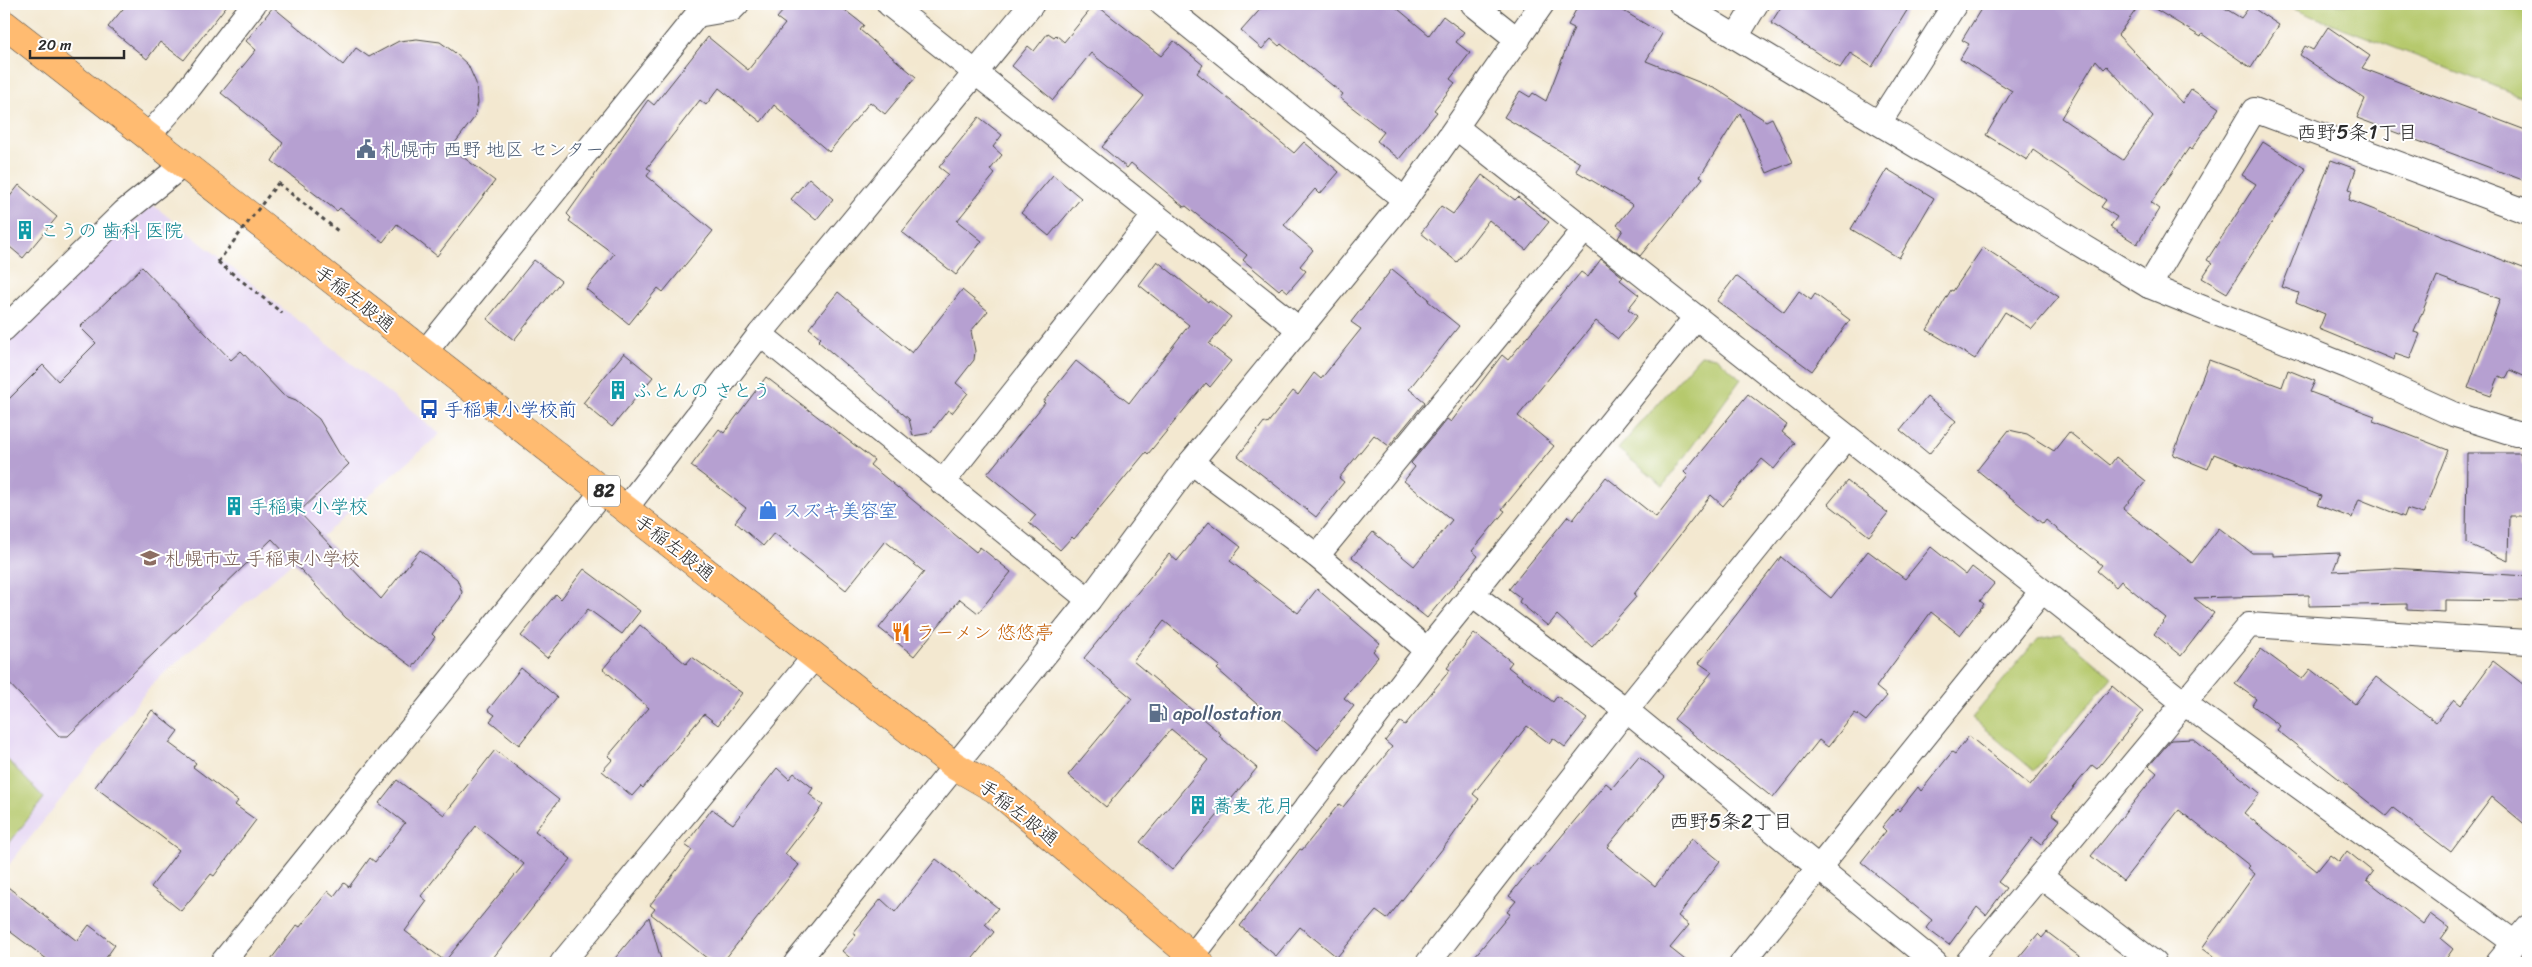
<svg xmlns="http://www.w3.org/2000/svg" width="2532" height="967" font-family="Sriracha,'Klee One',sans-serif">
<style>
.built{fill:#e3d3f2}
.green{fill:#b6c96d;stroke:#707a4c}
.building{fill:#b6a0d1;fill-rule:evenodd}
.lines{fill:none;stroke-linecap:round;stroke-linejoin:round}
.street-casing{stroke:#494744;stroke-width:26}
.primary-casing{stroke:#494744;stroke-width:29}
.path{stroke:#494744;stroke-width:3;stroke-dasharray:4 4;stroke-linecap:butt}
.street{stroke:#fff;stroke-width:24}
.primary{stroke:#ffbb71;stroke-width:28}
.path-bridge{stroke:#494744;stroke-width:3;stroke-dasharray:4 4;stroke-linecap:butt}
.labels{text-anchor:middle;stroke-width:4;stroke-linejoin:round;paint-order:stroke}
.shield{fill:#fff;stroke:#6b6b6b;stroke-width:1}
.shield-label{font-size:18px;font-weight:bold;fill:#2b2b2b}
.service-label{font-size:19px;fill:#4e5e75;stroke:#fff;text-anchor:start}
.culture-label{font-size:19px;fill:#0d838f;stroke:#fff;text-anchor:start}
.street-label{font-size:19px;fill:#2b2b2b;stroke:#fff}
.transit-label{font-size:19px;fill:#164399;stroke:#fff;text-anchor:start}
.shop-label{font-size:19px;fill:#366cbe;stroke:#fff;text-anchor:start}
.education-label{font-size:19px;fill:#785e54;stroke:#fff;text-anchor:start}
.food-label{font-size:19px;fill:#c56008;stroke:#fff;text-anchor:start}
.neighbourhood-label{font-size:20px;fill:#2b2b2b;stroke:#fff}
</style>
<rect width="100%" height="100%" fill="#fff"/>
<filter id="ink" filterUnits="userSpaceOnUse"><feTurbulence type="fractalNoise" baseFrequency=".02" numOctaves="2"/><feDisplacementMap in="SourceGraphic" scale="10" xChannelSelector="R" yChannelSelector="G"/><feConvolveMatrix kernelMatrix="1 2 1 2 8 2 1 2 1" color-interpolation-filters="sRGB"/></filter>
<filter id="wash" filterUnits="userSpaceOnUse"><feTurbulence type="fractalNoise" baseFrequency=".0096" numOctaves="4" result="noise"/><feDisplacementMap in="SourceGraphic" scale="20" xChannelSelector="R" yChannelSelector="G"/><feGaussianBlur stdDeviation="1.12" result="paint"/><feColorMatrix in="noise" values="0 0 0 0 0 0 0 0 0 0 0 0 0 0 0 0 0 1.4 0 .05"/><feComposite in="paint" operator="in"/></filter>
<g filter="url(#wash)">
<rect width="100%" height="100%" fill="#f3e8d0"/>
<polygon class="built" points="152,204 440,434 153,683 4,871 4,341"/>
<g class="green">
<polygon points="2276,4 2528,4 2528,99 2291,8"/>
<polygon points="1701,355 1716,357 1741,379 1663,486 1618,449"/>
<polygon points="2061,634 2112,677 2034,771 1972,718 2038,638"/>
<polygon points="4,756 44,798 4,850"/>
</g>
<g id="blocks">
<g class="building">
<polygon points="127,4 228,4 184,60 160,42 147,59 108,27"/>
<polygon points="789,4 837,4 864,25 860,30 916,77 885,114 870,102 829,152 774,105 761,122 719,88 706,105 700,100 647,168 651,170 647,176 713,231 663,292 658,288 629,324 586,289 614,254 569,221 571,218 567,214 648,100 654,105 708,37 748,70 785,24 777,18"/>
<polygon points="1095,4 1161,56 1174,41 1203,65 1197,73 1294,153 1304,142 1339,172 1320,194 1315,189 1284,225 1313,250 1300,266 1306,271 1288,292 1282,287 1279,290 1243,260 1247,255 1186,206 1184,207 1131,163 1127,168 1102,147 1144,96 1091,53 1053,100 1012,66 1028,46 1034,51 1048,33 1054,37 1056,35 1064,42"/>
<polygon points="1265,4 1392,4 1429,35 1443,16 1464,32 1456,42 1470,53 1450,79 1455,83 1434,110 1437,112 1399,159 1377,141 1384,132 1340,98 1343,94 1281,44 1279,46 1271,39 1262,49 1241,31"/>
<polygon points="1579,4 1612,4 1662,34 1646,61 1716,89 1766,121 1772,118 1793,162 1767,173 1740,113 1700,176 1703,178 1640,256 1618,238 1623,230 1617,225 1633,205 1576,171 1580,163 1504,117 1520,91 1530,97 1533,93 1546,101 1574,28 1568,25"/>
<polygon points="1783,4 1911,4 1872,67 1850,53 1840,68 1771,23"/>
<path d="M 1984,4 L 2140,4 L 2118,35 L 2182,103 L 2191,89 L 2219,108 L 2191,150 L 2189,148 L 2151,203 L 2159,209 L 2137,244 L 2110,227 L 2117,217 L 2101,207 L 2106,200 L 2033,150 L 2027,160 L 1986,135 L 2012,91 L 1960,59 L 1969,44 L 1962,40 ZM 2096,60 L 2104,69 L 2107,66 L 2153,116 L 2123,160 L 2061,118 Z"/>
<polygon points="2147,4 2218,4 2241,18 2250,6 2279,25 2251,68 2202,34 2201,37"/>
<polygon points="273,7 343,65 356,48 369,57 399,41 417,39 440,42 454,52 468,65 476,83 478,103 474,118 451,148 495,181 437,256 397,224 383,242 340,208 337,211 272,161 283,143 221,93 256,50 246,41"/>
<polygon points="2328,27 2370,56 2362,68 2528,131 2528,182 2357,118 2365,99 2300,55 2305,46 2313,50"/>
<polygon points="979,117 1002,135 993,147 1002,155 990,170 995,174 957,221 982,241 956,275 902,232 948,174 939,167"/>
<polygon points="2263,142 2306,169 2227,293 2202,278 2212,263 2207,260 2256,184 2242,175"/>
<polygon points="2331,160 2356,169 2349,189 2352,190 2349,200 2528,270 2528,378 2510,370 2506,379 2499,376 2491,396 2468,388 2500,299 2437,276 2414,332 2420,334 2410,359 2395,354 2394,360 2319,329 2325,314 2296,302 2299,293 2282,287"/>
<polygon points="1887,169 1934,198 1899,258 1851,229"/>
<polygon points="1053,175 1081,198 1049,236 1021,213"/>
<polygon points="1482,175 1515,200 1518,197 1549,222 1526,250 1489,220 1457,262 1421,233 1441,206 1453,214"/>
<polygon points="809,178 833,199 816,220 791,199"/>
<polygon points="19,185 57,217 23,258 4,242 4,204"/>
<polygon points="1983,247 2059,297 2032,329 2005,312 1975,359 1927,330 1951,290 1953,291"/>
<polygon points="1601,259 1623,277 1620,280 1639,295 1628,309 1637,316 1618,339 1596,321 1518,416 1554,446 1502,509 1505,511 1472,551 1478,556 1427,618 1352,557 1373,532 1414,566 1452,520 1404,481 1415,467 1411,463 1447,419 1451,422 1502,355 1508,360 1581,272 1588,277"/>
<polygon points="534,260 561,281 514,340 487,319"/>
<polygon points="1157,261 1208,302 1209,300 1231,317 1209,344 1231,361 1210,387 1206,383 1148,454 1146,452 1074,539 1072,537 1060,550 1029,523 1036,515 987,474 1045,403 1043,402 1076,361 1129,403 1189,325 1139,285"/>
<polygon points="142,267 231,360 241,351 283,395 296,400 319,419 339,453 349,464 299,512 381,599 420,550 457,579 462,592 460,598 432,634 435,637 413,667 346,618 272,539 68,736 59,736 4,678 4,404 43,365 58,381 96,343 80,327"/>
<polygon points="1392,269 1429,299 1428,301 1459,326 1409,389 1425,402 1389,446 1374,435 1339,478 1344,482 1316,517 1238,456 1264,422 1267,424 1293,391 1298,395 1314,373 1321,379 1361,329 1351,322"/>
<polygon points="1736,276 1784,312 1799,291 1811,300 1815,294 1850,320 1812,371 1717,301"/>
<polygon points="962,290 988,311 971,331 975,351 974,360 956,383 968,393 952,413 948,410 930,433 925,434 913,436 909,419 818,341 821,338 809,328 838,292 912,353"/>
<polygon points="624,353 653,377 612,427 583,403"/>
<polygon points="2209,360 2282,387 2288,370 2315,381 2310,392 2375,416 2373,421 2448,450 2423,514 2407,509 2404,517 2359,499 2352,518 2317,505 2321,496 2214,454 2208,469 2173,455"/>
<polygon points="766,377 874,460 870,465 976,552 980,547 1011,572 978,613 960,599 914,656 879,628 924,572 885,541 846,590 774,533 763,546 735,522 746,508 691,466 719,429 724,433"/>
<polygon points="1748,394 1787,425 1782,432 1795,443 1774,469 1762,459 1723,506 1711,495 1634,594 1636,597 1592,647 1557,615 1548,626 1519,602 1521,598 1509,589 1568,516 1573,520 1606,477 1656,517 1688,476 1684,472"/>
<polygon points="1927,397 1956,421 1929,454 1900,430"/>
<polygon points="2009,430 2027,434 2054,451 2069,432 2110,465 2116,457 2146,481 2123,509 2192,563 2219,528 2252,553 2273,553 2273,556 2340,553 2333,571 2391,568 2528,576 2528,601 2445,600 2445,612 2407,610 2407,604 2309,606 2309,595 2194,598 2214,613 2181,656 2154,634 2166,618 2121,581 2116,587 2097,571 2102,565 2046,520 2043,524 1977,470"/>
<polygon points="2467,453 2521,453 2522,465 2528,465 2528,516 2509,516 2508,561 2466,543"/>
<polygon points="1847,481 1888,513 1869,536 1828,504"/>
<polygon points="1209,522 1241,547 1230,561 1298,613 1317,589 1380,643 1373,651 1378,657 1344,698 1354,706 1318,750 1278,716 1275,720 1217,669 1220,666 1164,621 1133,661 1221,734 1219,736 1257,768 1172,870 1140,842 1208,760 1171,729 1106,807 1068,775 1132,698 1084,658 1169,554 1177,561"/>
<polygon points="1931,547 1966,575 1972,567 1994,584 1980,601 1984,604 1960,635 1931,612 1876,687 1887,696 1866,721 1855,713 1828,747 1819,740 1773,798 1674,719 1712,672 1699,663 1781,557 1831,598 1868,551 1905,579"/>
<polygon points="584,569 640,611 622,634 588,609 547,658 521,636 556,594 561,599"/>
<polygon points="640,625 686,664 692,657 742,693 718,725 704,714 643,788 641,786 632,796 602,771 613,759 608,756 649,708 603,669"/>
<polygon points="1474,633 1512,662 1508,667 1553,702 1557,696 1587,719 1565,747 1553,738 1549,743 1527,726 1473,794 1479,799 1451,838 1387,919 1376,911 1337,957 1300,927 1276,956 1240,926 1300,849 1302,850 1339,804 1343,807 1392,747 1385,741 1400,722 1405,725 1450,670 1447,668"/>
<polygon points="2261,649 2302,679 2310,669 2355,704 2376,677 2436,722 2454,699 2461,705 2493,661 2528,688 2528,827 2492,797 2451,852 2393,808 2386,816 2277,730 2280,726 2252,705 2256,699 2235,684"/>
<polygon points="521,668 557,697 519,745 490,721 495,715 488,710"/>
<polygon points="2112,686 2143,712 2097,769 2092,765 2052,814 2060,820 2041,845 2032,838 1998,882 2006,888 1986,915 1977,907 1949,945 1926,928 1932,920 1861,862 1886,831 1882,827 1897,809 1899,811 1918,787 1921,791 1952,752 1955,754 1969,736 2030,786"/>
<polygon points="152,710 178,731 169,743 196,763 193,767 238,801 235,805 256,820 214,876 211,874 181,911 151,887 179,850 95,787"/>
<polygon points="2193,739 2260,793 2244,813 2317,871 2330,855 2339,862 2347,851 2373,872 2367,880 2423,924 2430,914 2449,928 2441,939 2453,949 2443,963 2222,963 2202,948 2255,874 2248,868 2250,866 2179,810 2123,881 2091,856 2157,773 2149,766 2171,740"/>
<path d="M 495,750 L 559,800 L 535,831 L 571,859 L 489,963 L 268,963 L 297,925 L 300,927 L 328,891 L 334,896 L 344,883 L 349,887 L 370,858 L 375,862 L 405,823 L 379,803 L 397,780 L 444,815 ZM 476,826 L 524,864 L 445,961 L 405,931 L 427,901 L 421,896 Z"/>
<polygon points="1639,756 1665,777 1607,847 1655,886 1692,838 1720,861 1678,916 1689,925 1670,948 1689,963 1469,963 1510,914 1507,912 1516,901 1509,896 1533,866 1535,868 1606,783 1612,788"/>
<polygon points="777,768 789,779 794,773 813,788 809,794 823,805 785,854 799,865 722,963 713,963 651,914 655,909 650,905 692,850 685,845 712,809 733,824"/>
<polygon points="936,859 998,908 985,924 994,932 969,963 856,963 842,951 856,935 853,933 881,899 895,912"/>
<polygon points="4,884 77,941 89,925 115,945 103,962 105,963 52,963 4,927"/>
<polygon points="649,917 662,963 611,963"/>
<polygon points="2047,932 2088,963 2014,963 2038,934 2042,938"/>
</g>
</g>
</g>
<g filter="url(#ink)">
<use href="#blocks" fill-opacity="0" stroke="#494744" stroke-width="1"/>
<g class="lines">
<g class="street-casing">
<g id="street">
<polyline points="889,4 1300,330"/>
<polyline points="1162,4 1405,200"/>
<polyline points="1473,4 1518,40"/>
<polyline points="1681,4 2149,286 2349,367 2453,414 2516,434 2528,434"/>
<polyline points="1736,37 1756,4"/>
<polyline points="1879,123 1955,4"/>
<polyline points="1457,128 2184,703 2515,943"/>
<polyline points="148,136 179,101 254,4"/>
<polyline points="2149,286 2254,110 2528,212"/>
<polyline points="4,329 124,212 184,164"/>
<polyline points="760,334 1089,600"/>
<polyline points="425,352 697,15 732,9 737,4"/>
<polyline points="1191,462 1317,556 1427,650"/>
<polyline points="942,483 1155,215"/>
<polyline points="626,508 760,334 1032,4"/>
<polyline points="1317,556 1585,229"/>
<polyline points="1472,594 1626,710 1935,963"/>
<polyline points="2040,876 2154,963"/>
<polyline points="1192,957 1427,650 1696,317"/>
<polyline points="222,963 603,491"/>
<polyline points="562,963 815,656"/>
<polyline points="796,963 1089,600 1191,462 1405,200 1542,4"/>
<polyline points="1428,963 1626,710 1847,437"/>
<polyline points="1742,963 2042,591"/>
<polyline points="1967,963 2249,625 2528,642"/>
<polyline points="2498,963 2528,927"/>
</g>
</g>
<g class="primary-casing">
<polyline id="primary" points="4,24 955,766 995,789 1200,963"/>
</g>
<g class="path">
<polyline points="278,183 338,231"/>
<polyline points="218,262 282,313"/>
</g>
<use href="#street" class="street"/>
<use href="#primary" class="primary"/>
<polyline class="path-bridge" points="218,262 278,183"/>
</g>
</g>
<defs>
<g id="civic-bare" transform="scale(1.5)"><path d="M-.6-6.5H3V-4.5H.6V-3L4-1V1h2V6H-6V1h2V-1L-.6-3ZM-1.2 2.5V6h2.4V2.5Z" fill="#5c6f8a" stroke="#fff" stroke-width="2.5" paint-order="stroke"/></g>
<g id="building-bare" transform="scale(1.5)"><path d="M-4-6H4V6H1V3H-1V6H-4ZM-2.5-4.3h1.7v1.8h-1.7ZM.8-4.3h1.7v1.8H.8ZM-2.5-1h1.7V.8h-1.7ZM.8-1h1.7V.8H.8Z" fill="#0f9aa8" stroke="#fff" stroke-width="2.5" paint-order="stroke"/></g>
<g id="bus-bare" transform="scale(1.5)"><path d="M-5-6H5V4H4V6H2V4H-2V6H-4V4H-5ZM-3.5-4V0h7V-4ZM-3.5 1.2v1.5H-2V1.2ZM2 1.2v1.5H3.5V1.2Z" fill="#1a4fb4" stroke="#fff" stroke-width="2.5" paint-order="stroke"/></g>
<g id="shop-bare" transform="scale(1.5)"><path d="M-5-2.5h2.3a2.7 3.5 0 0 1 5.4 0H5L5.5 6h-11ZM-1.5-2.5h3a1.5 2.3 0 0 0-3 0Z" fill="#3f7fe0" stroke="#fff" stroke-width="2.5" paint-order="stroke"/></g>
<g id="school-bare" transform="scale(1.5)"><path d="M0-5L7-2L0 1L-7-2ZM-4 1L0 2.5L4 1V4Q0 6-4 4Z" fill="#8d6e63" stroke="#fff" stroke-width="2.5" paint-order="stroke"/></g>
<g id="restaurant-bare" transform="scale(1.5)"><path d="M-5-6h1v4h1v-4h1v4h1v-4h1v5L-1.5 .5V6h-2V.5L-5-1ZM5-6V6H3V1.5H1.5Q1.5-4 5-6Z" fill="#e8710a" stroke="#fff" stroke-width="2.5" paint-order="stroke"/></g>
<g id="fuel-bare" transform="scale(1.5)"><path d="M-5.5-6h7V0h2V4h1.3V-2.5L3-4.5l.8-.8L6-3V5H2.5V1h-1V6h-7ZM-4.2-4.7v3.2H.2V-4.7Z" fill="#5c6f8a" stroke="#fff" stroke-width="2.5" paint-order="stroke"/></g>
</defs>
<g fill-rule="evenodd">
<use href="#civic-bare" x="366" y="149"/>
<use href="#building-bare" x="25" y="230"/>
<use href="#building-bare" x="618" y="390"/>
<use href="#bus-bare" x="429" y="409"/>
<use href="#building-bare" x="234" y="506"/>
<use href="#shop-bare" x="768" y="510"/>
<use href="#school-bare" x="150" y="558"/>
<use href="#restaurant-bare" x="901" y="632"/>
<use href="#fuel-bare" x="1158" y="713"/>
<use href="#building-bare" x="1198" y="805"/>
</g>
<g class="labels">
<rect class="shield" x="588" y="475.5" width="32" height="31" rx="4"/>
<g class="shield-label">
<text x="604" y="497">82</text>
</g>
<g class="service-label">
<text x="381" y="156">札幌市 西野 地区 センター</text>
<text x="1173" y="720">apollostation</text>
</g>
<g class="culture-label">
<text x="40" y="237">こうの 歯科 医院</text>
<text x="633" y="397">ふとんの さとう</text>
<text x="249" y="513">手稲東 小学校</text>
<text x="1213" y="812">蕎麦 花月</text>
</g>
<g class="street-label">
<text transform="translate(355 298) rotate(38)" y="7">手稲左股通</text>
<text transform="translate(675 547) rotate(38)" y="7">手稲左股通</text>
<text transform="translate(1019 812) rotate(38)" y="7">手稲左股通</text>
</g>
<g class="transit-label">
<text x="444" y="416">手稲東小学校前</text>
</g>
<g class="shop-label">
<text x="783" y="517">スズキ美容室</text>
</g>
<g class="education-label">
<text x="165" y="565">札幌市立 手稲東小学校</text>
</g>
<g class="food-label">
<text x="916" y="639">ラーメン 悠悠亭</text>
</g>
<g class="neighbourhood-label">
<text x="2357" y="139">西野5条1丁目</text>
<text x="1731" y="828">西野5条2丁目</text>
</g>
</g>
<rect width="2532" height="967" fill="none" stroke="#fff" stroke-width="20"/>
<path d="M30 50v8h94v-8" fill="none" stroke="#2b2b2b" stroke-width="2.5"/>
<text x="38" y="50" font-size="15" fill="#2b2b2b" stroke="#ffffff" stroke-width="4" paint-order="stroke">20 m</text>
</svg>
